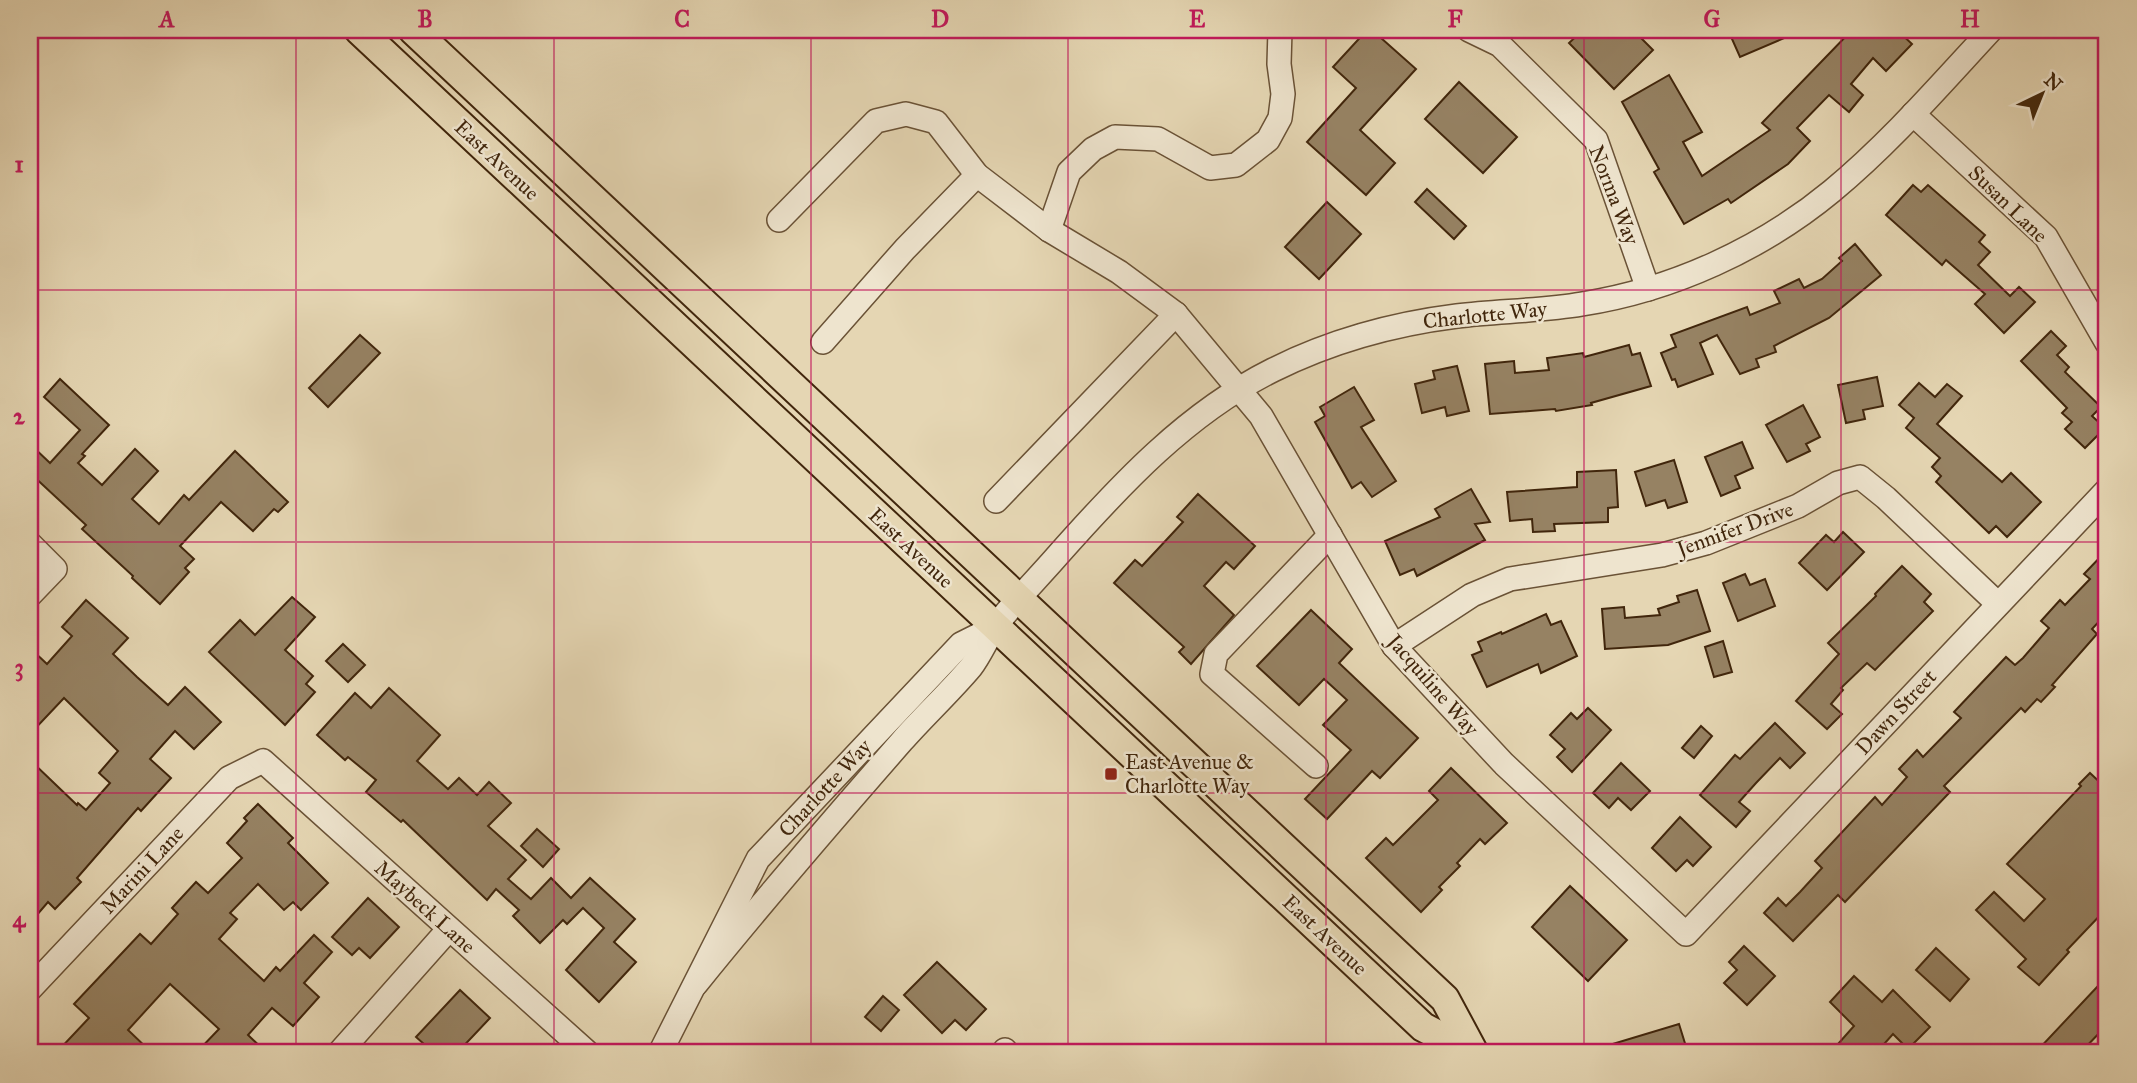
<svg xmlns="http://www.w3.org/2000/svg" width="2137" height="1083" font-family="'IM FELL Great Primer',serif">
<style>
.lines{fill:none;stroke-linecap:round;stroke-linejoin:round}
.stream{stroke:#826c4e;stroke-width:6}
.building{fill:#968263;stroke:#41260c;stroke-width:2}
.minor-casing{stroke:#6a5236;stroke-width:26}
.major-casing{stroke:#41260c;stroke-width:32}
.minor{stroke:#eee4ce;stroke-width:23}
.major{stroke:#e5d6b3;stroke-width:28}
.grid{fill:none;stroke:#c2185b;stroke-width:2;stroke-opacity:0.55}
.poi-dot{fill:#8f2418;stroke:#eee4ce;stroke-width:2.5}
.labels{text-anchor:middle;stroke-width:5;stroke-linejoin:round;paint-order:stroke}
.street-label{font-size:21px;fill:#41260c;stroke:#eee4ce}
.poi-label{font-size:21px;fill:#41260c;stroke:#eee4ce;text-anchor:start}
.neatline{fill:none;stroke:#c2185b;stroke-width:2.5}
.grid-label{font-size:23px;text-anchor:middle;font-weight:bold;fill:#c2185b}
</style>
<rect width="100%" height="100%" fill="#e5d6b3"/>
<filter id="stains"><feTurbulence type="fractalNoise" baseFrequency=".00286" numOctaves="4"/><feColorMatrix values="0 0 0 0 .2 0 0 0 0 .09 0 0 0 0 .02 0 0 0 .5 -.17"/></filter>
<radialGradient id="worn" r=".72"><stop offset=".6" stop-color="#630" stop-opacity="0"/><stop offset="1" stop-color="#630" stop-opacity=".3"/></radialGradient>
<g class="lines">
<polyline class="stream" points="2107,30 2107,34"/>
</g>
<g class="building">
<polygon points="1367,30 1372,30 1416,69 1360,130 1395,163 1366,195 1307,142 1356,88 1333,67"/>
<polygon points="1583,30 1633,30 1653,50 1614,89 1569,43"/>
<polygon points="1728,30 1803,30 1740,57"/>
<polygon points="1852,30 1897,30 1912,44 1886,71 1873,58 1851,84 1863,95 1849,112 1829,95 1797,128 1810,141 1788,164 1731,203 1728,199 1684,224 1654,172 1659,169 1622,102 1669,75 1702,132 1683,142 1702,176 1770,130 1762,123"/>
<polygon points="1459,82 1517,137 1483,173 1425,119"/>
<polygon points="1913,185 1921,192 1928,185 1985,235 1979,242 1990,252 1978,265 2010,296 2019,287 2035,302 2004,333 1975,304 1985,294 1946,260 1942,265 1886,215"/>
<polygon points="1427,189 1466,226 1454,239 1415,202"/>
<polygon points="1327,202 1361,234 1319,279 1285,247"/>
<polygon points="1855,244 1881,275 1829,318 1774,346 1776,352 1756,359 1759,367 1740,374 1717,335 1700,343 1713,374 1678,387 1675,379 1672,380 1661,353 1676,347 1671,335 1747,307 1750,315 1780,303 1774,291 1799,279 1804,288 1822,279 1842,261 1839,258"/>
<polygon points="2051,331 2066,346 2057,355 2069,367 2065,372 2101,407 2092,416 2105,428 2085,448 2065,429 2072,422 2062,413 2067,408 2021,361"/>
<polygon points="360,335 380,353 328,407 309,388"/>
<polygon points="1629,345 1632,355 1640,353 1651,386 1591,403 1592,405 1556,411 1555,409 1490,414 1485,364 1514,361 1515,373 1549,370 1547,358 1583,353 1584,357"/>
<polygon points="1457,366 1469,411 1447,416 1445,407 1422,413 1415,384 1435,379 1433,371"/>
<polygon points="1877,377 1883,406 1863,410 1865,419 1846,423 1838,385"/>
<polygon points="60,379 109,425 82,454 85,456 78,463 102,485 135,449 158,471 132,499 159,524 184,495 189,500 235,451 288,502 278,512 274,509 253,531 221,502 180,546 194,559 185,568 189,572 160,604 132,578 133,576 82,529 86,525 30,473 30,444 50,463 80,430 44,397"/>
<polygon points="1919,383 1935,397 1947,384 1962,396 1937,424 2002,482 2011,473 2041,502 2007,537 1996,526 1989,533 1936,482 1941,476 1932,467 1940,458 1906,428 1914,418 1899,405"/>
<polygon points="1354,387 1374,420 1361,427 1396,481 1372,497 1361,482 1352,488 1315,422 1325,416 1320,407"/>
<polygon points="1803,405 1820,437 1806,444 1810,451 1787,462 1766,425"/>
<polygon points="1742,442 1753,468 1735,476 1740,488 1721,496 1705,457"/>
<polygon points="1674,460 1687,502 1668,508 1665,500 1646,506 1635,472"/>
<polygon points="1616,470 1618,507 1608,508 1608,522 1554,524 1555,531 1533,532 1532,519 1510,521 1507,492 1577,487 1577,472"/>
<polygon points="1471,489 1490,522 1475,524 1485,540 1417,576 1414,569 1400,575 1385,541 1440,517 1435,509"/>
<polygon points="1198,494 1255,546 1234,569 1226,562 1204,586 1234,615 1191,664 1179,652 1184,647 1114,583 1135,560 1142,566 1183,522 1177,517"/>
<polygon points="1843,532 1864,552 1827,590 1799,563 1826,535 1834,542"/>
<polygon points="2107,550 2107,613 2092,629 2097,634 2052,685 2055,687 2041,702 2037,699 2025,712 2021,708 1944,786 1950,792 1845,902 1838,895 1793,941 1764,913 1778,898 1786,906 1800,892 1822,868 1815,861 1875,797 1882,805 1907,777 1899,769 1917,750 1923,757 1961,718 1954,712 2006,657 2015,665 2023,658 2049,628 2041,621 2060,600 2065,605 2090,579 2084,574"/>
<polygon points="1902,566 1931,594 1924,602 1933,611 1875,670 1867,663 1841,688 1843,690 1831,704 1842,714 1827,729 1796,701 1839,654 1828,643 1876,596 1875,594"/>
<polygon points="1745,574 1750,585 1765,579 1775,606 1738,621 1723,583"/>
<polygon points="1697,590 1710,631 1668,645 1605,649 1602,609 1624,607 1625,618 1660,615 1658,609 1679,602 1677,596"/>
<polygon points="292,597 315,617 285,650 313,676 306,684 315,692 285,725 209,652 240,620 255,635"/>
<polygon points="86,600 128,638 113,654 137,677 168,705 185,687 221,722 194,749 175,731 150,759 171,778 141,811 138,808 77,878 81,882 55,909 48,902 30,923 30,760 77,805 78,803 86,810 110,783 99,773 118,751 64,698 30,734 30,648 47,664 72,636 62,627"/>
<polygon points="1311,610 1352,649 1339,663 1418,738 1380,778 1372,771 1327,819 1305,799 1351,750 1323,725 1347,700 1324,679 1299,705 1257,666"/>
<polygon points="1546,614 1551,625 1561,621 1577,656 1541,673 1538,664 1487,687 1472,655 1482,651 1478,642 1501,632 1502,634"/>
<polygon points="1723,641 1732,672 1714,677 1705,647"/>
<polygon points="343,644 365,665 348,682 326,661"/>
<polygon points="389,688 440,735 417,761 448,789 459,778 477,795 489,782 511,803 488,826 526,860 508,879 531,899 551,878 571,898 590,878 635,919 614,942 636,962 599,1002 566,970 604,928 583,908 567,924 563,920 540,943 513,916 519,910 496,889 487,900 403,820 401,822 366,792 376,780 348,757 345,760 317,735 355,693 371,708"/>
<polygon points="1588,708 1611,730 1572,772 1557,757 1565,749 1550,735 1571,713 1577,719"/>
<polygon points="1775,723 1805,753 1790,768 1780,758 1756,783 1739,802 1750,811 1736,827 1700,795 1735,755 1740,759"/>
<polygon points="1701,726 1712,736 1694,758 1682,748"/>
<polygon points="1621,763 1650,791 1631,810 1618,798 1609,808 1593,793"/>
<polygon points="1451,768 1507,823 1485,844 1480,839 1457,863 1460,866 1439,887 1442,890 1421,912 1366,858 1386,838 1393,845 1438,800 1429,791"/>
<polygon points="2090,773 2107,789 2107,908 2067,950 2069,952 2039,985 2018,967 2026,959 1976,910 1994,892 2024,921 2045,899 2007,864 2081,786 2079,784"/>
<polygon points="258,804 293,838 288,843 328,883 301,910 293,902 284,910 258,884 230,913 237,919 219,939 264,981 276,967 280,971 314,935 332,952 304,983 319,997 293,1026 272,1008 248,1035 267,1053 196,1053 219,1029 170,984 128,1030 152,1053 56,1053 89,1018 74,1004 140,934 151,944 178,914 172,908 196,882 208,893 242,858 227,843 247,821 244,818"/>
<polygon points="1680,817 1711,847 1693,866 1687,860 1676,871 1652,848"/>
<polygon points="537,829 559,849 543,867 521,846"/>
<polygon points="1570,886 1627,940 1588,981 1532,927"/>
<polygon points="368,898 399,927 370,958 359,948 352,955 332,937"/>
<polygon points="1744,946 1775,976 1747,1005 1724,983 1737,970 1729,962"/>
<polygon points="1936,948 1969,979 1950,1001 1916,970"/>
<polygon points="937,962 986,1009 966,1030 955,1020 942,1033 904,995"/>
<polygon points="1854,976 1882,1002 1893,990 1930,1027 1908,1049 1893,1034 1876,1053 1830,1053 1854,1026 1830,1002"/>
<polygon points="2098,986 2107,995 2107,1025 2080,1053 2035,1053"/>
<polygon points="460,990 490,1018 457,1053 434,1053 416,1037"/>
<polygon points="883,996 899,1010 881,1031 865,1017"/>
<polygon points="1679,1024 1688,1053 1596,1053 1596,1049"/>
</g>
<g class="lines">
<g class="minor-casing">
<g id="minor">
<polyline points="1469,30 1500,45 1596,140 1648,289"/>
<polyline points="1913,114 2046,237 2107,343"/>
<polyline points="779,220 876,121 906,114 936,122 977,175 1049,230 1119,272 1176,314 1261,416 1394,646 1504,764 1686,934 2107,490"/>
<polyline points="1049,230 1069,172 1093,149 1115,137 1158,139 1210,168 1236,165 1268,140 1280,118 1283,94 1279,64 1280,30"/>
<polyline points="823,342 905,249 977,175"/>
<polyline points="996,501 1176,314"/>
<polyline points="30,544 55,569 30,595"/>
<polyline points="1394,646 1472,595 1510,579 1662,555 1706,543 1798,506 1838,483 1860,477 1886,498 1998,604"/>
<polyline points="1316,766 1212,674 1216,654 1330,535"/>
<path d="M 696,984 C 763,901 832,821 902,741 C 924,716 949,693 971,667 C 981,654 987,638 997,624 C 1016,600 1038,578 1058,555 C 1121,484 1187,413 1273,370 C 1331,341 1393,324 1457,316 C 1499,311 1541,311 1582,304 C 1672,290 1762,249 1832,191 C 1890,143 1940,85 1991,30"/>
<polyline points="30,989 229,778 263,761 588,1053"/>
<polyline points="339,1053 449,929"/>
<polyline points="660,1053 758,859 961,644 995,627"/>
<polyline points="1003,1053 1005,1050"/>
</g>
</g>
<g class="major-casing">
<g id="major">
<polyline points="359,30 1423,1027 1473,1053"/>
<polyline points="413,30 1445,999 1474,1053"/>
</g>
</g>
<use href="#minor" class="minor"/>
<use href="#major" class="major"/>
</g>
<path class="grid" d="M 296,30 L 296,1053M 554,30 L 554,1053M 811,30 L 811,1053M 1068,30 L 1068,1053M 1326,30 L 1326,1053M 1584,30 L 1584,1053M 1841,30 L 1841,1053M 30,290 L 2107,290M 30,542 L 2107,542M 30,793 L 2107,793"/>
<rect class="poi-dot" x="1104" y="767" width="14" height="14" rx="3.5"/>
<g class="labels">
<g class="street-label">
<text transform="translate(497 160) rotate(43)" y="7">East Avenue</text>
<text transform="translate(1614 195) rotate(69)" y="7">Norma Way</text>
<text transform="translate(2008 204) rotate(44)" y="7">Susan Lane</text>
<text transform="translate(1485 315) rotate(-6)" y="7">Charlotte Way</text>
<text transform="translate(1735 529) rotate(-20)" y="7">Jennifer Drive</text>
<text transform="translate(911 548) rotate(43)" y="7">East Avenue</text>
<text transform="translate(1433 685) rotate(49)" y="7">Jacquiline Way</text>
<text transform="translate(1896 712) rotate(-47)" y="7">Dawn Street</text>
<text transform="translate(825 788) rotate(-47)" y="7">Charlotte Way</text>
<text transform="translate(142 870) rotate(-47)" y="7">Marini Lane</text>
<text transform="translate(425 907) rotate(42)" y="7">Maybeck Lane</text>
<text transform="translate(1325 935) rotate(43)" y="7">East Avenue</text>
</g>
<g class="poi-label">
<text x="1125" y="769">East Avenue &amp;<tspan x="1125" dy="24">Charlotte Way</tspan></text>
</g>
</g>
<rect width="2137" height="1083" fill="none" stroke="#e5d6b3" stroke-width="77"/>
<g transform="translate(2042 94) rotate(43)" stroke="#eee4ce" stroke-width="5" paint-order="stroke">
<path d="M0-5L12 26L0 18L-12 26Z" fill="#41260c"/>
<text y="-10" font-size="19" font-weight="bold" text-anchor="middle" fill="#41260c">N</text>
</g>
<rect x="38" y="38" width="2060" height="1006" class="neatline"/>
<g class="grid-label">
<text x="167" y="27">A</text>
<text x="425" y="27">B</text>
<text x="682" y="27">C</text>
<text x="940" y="27">D</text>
<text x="1197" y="27">E</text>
<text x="1455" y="27">F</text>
<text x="1712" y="27">G</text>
<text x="1970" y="27">H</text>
<text x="19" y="172">1</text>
<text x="19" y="424">2</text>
<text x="19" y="675">3</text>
<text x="19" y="927">4</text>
</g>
<rect width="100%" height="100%" filter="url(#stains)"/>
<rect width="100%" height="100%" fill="url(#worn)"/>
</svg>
